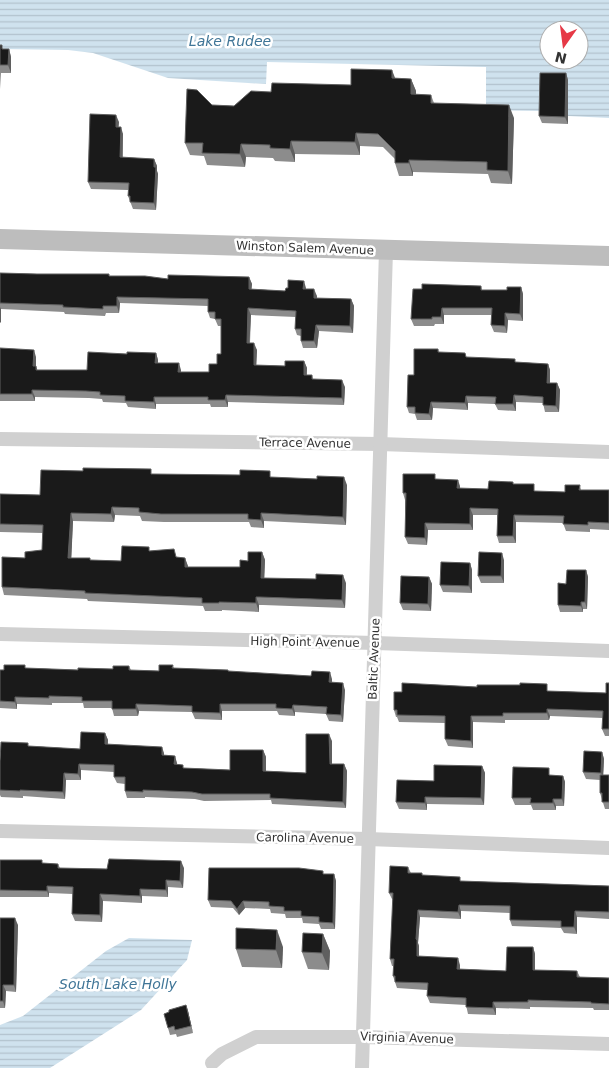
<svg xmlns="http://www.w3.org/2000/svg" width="609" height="1068" font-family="'DejaVu Sans',sans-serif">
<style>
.water{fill:url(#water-rules);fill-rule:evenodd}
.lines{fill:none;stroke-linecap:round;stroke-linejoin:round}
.street{stroke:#d0d0d0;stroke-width:14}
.secondary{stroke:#bdbdbd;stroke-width:20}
.wall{fill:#8c8c8c}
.shaded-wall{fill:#5f5f5f}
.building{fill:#1a1a1a;stroke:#5f5f5f}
.labels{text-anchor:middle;stroke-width:5;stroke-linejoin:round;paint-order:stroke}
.street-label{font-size:12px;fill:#333;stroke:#fff}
.water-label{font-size:14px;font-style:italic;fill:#3f7597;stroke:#fff}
</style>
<defs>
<pattern id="water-rules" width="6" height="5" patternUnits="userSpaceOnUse" patternTransform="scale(1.25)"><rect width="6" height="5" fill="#cfe2ee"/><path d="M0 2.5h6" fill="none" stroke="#b2c2cd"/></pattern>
</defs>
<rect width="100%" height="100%" fill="#fff"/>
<g class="water">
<path d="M 0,0 L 609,0 L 609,118 L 568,116 L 568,80 L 542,111 L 486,110 L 486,67 L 267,62 L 266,84 L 168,78 L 93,53 L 68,50 L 0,49 ZM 549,30 L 579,30 L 579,60 L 549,60 Z"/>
<polygon points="129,938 192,940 187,960 141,1010 50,1068 0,1068 0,1025 23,1016 106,951"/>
</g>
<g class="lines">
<g class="street">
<polyline points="0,439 380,444 609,452"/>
<polyline points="0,634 375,643 609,651"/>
<polyline points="0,831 368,839 609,848"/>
<polyline points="212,1063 222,1054 256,1037 363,1037 609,1044"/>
<polyline points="362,1068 386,250"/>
</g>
<polyline class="secondary" points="0,239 609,256"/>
</g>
<g class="wall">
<polygon points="0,45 3,49 9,49 11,57 11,73 1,73 0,89"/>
<polygon points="566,73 568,80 568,124 542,123 539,116"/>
<polygon points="395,78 411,79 416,91 416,95 431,95 434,103 514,118 512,184 491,183 488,174 413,172 413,176 399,176 395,163 395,159 383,147 360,146 360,155 295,154 295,162 275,161 273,158 246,157 245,167 207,165 204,156 190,155 185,143 212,105 234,106 271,92 351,85"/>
<polygon points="119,122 118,127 123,134 123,158 154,159 157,166 157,171 158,174 156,210 133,209 128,196 128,190 91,189 88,182"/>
<polygon points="0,273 37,274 109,274 109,276 168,279 249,277 252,284 251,289 285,291 306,288 306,289 317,296 317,298 351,299 354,306 353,333 319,331 317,348 303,348 301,341 301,336 297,335 295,329 296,317 251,315 250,343 257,350 256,365 285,366 304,361 307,368 307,375 312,375 313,379 345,387 344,405 228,402 228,407 211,407 210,404 156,404 156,409 128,407 126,403 103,402 102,399 89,398 35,397 35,401 0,401 0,348 36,357 36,366 37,370 87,370 127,354 156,353 158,360 158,363 181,370 181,372 209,372 217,364 221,354 221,326 218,326 215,319 210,318 208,312 208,306 120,303 119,313 106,313 105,316 65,314 64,312 1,309 0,323"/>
<polygon points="481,286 482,290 507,290 521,287 523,294 523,321 508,320 507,333 494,332 491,325 491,315 444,315 444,324 435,324 434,326 414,326 411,319 422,289"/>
<polygon points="438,349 439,352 467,358 516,362 548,364 550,370 550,383 557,383 560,390 559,412 545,412 543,403 516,402 516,411 498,410 495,404 468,403 468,410 433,408 432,420 417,420 415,414 409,413 407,407 414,375"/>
<polygon points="153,474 272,477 347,485 346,525 264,521 264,528 251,527 249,522 164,522 142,521 140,516 115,515 114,522 73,521 71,558 90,560 121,561 151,551 177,557 185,558 188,567 240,567 248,561 262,552 265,560 264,578 346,583 345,608 263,605 259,605 259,612 222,610 222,611 205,611 203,606 88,601 87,599 4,595 2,587 25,558 42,550 43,533 0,532 0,494 40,495"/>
<polygon points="437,479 460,486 460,489 488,489 514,484 536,492 565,492 580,485 581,490 609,490 609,530 590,529 590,532 566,531 563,523 516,522 516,543 499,543 497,536 497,515 473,515 473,530 428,530 427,545 408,544 405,537 405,500 403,493"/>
<polygon points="504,560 504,583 481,583 478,576"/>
<polygon points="470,563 472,570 472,593 443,592 440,585"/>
<polygon points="586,570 588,577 587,609 583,609 583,612 560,612 558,605 566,584"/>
<polygon points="429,577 432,584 431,611 403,610 400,603"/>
<polygon points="173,665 174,668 332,679 332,682 345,690 343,722 329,721 326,714 295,712 295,716 279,715 277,711 222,711 222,720 195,719 192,712 139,711 138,716 114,716 112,708 84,708 83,703 52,703 52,705 17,704 17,709 0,708 0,670 26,668 78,670 113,669 129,666 131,670 159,671"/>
<polygon points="609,683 609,736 605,736 602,729 603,718 550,716 549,720 505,720 505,723 473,722 473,748 448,746 445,739 445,723 399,722 397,717 396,717 394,710 550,691 606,693"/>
<polygon points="105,733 108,740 108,745 164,753 164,755 175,756 177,765 184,768 230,770 263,750 266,757 266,771 306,773 332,741 332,764 344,764 347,771 346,808 272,804 271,800 204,801 195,799 145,797 145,798 127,798 125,791 125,784 117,783 114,777 114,772 81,770 81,780 66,780 65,799 23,796 23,798 1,797 0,795 0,761 30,746 80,749"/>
<polygon points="602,752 604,759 603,775 609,775 609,809 605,809 600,793 600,780 586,779 583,772"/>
<polygon points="482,766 485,773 484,805 427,804 427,810 399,809 396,802 434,781"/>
<polygon points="552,775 563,776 565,782 564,806 556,806 556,810 533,810 531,805 515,805 512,798"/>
<polygon points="0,860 58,864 60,868 107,869 184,868 183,888 168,887 168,897 142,896 142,903 103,901 102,922 75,921 72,914 73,894 49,893 49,897 0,897"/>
<polygon points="408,867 411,873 461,881 609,886 609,919 577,917 577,934 564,933 561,928 512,926 510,920 510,913 461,911 461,919 420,917 418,943 419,946 419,956 460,965 460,969 506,971 533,947 535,954 535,970 577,971 580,977 609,978 609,1010 594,1010 593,1008 530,1007 530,1009 496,1008 496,1015 468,1014 466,1005 430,1003 427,996 427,990 397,988 393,976 393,966 392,966 390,959 393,899 392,899 389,893"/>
<polygon points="324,874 334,874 336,881 335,929 321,929 319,924 303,923 302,918 286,918 285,914 271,913 270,909 245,908 239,915 233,908 211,907 208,900"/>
<polygon points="0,918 18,925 16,992 6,991 5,1008 0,1008"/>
<polygon points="323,934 330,951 329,970 308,969 302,952"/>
<polygon points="283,947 282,968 242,967 236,949"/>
<polygon points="186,1005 188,1011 193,1033 177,1037 176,1034 170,1035 168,1028 169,1012"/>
</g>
<g class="shaded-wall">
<polygon points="9,49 11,57 11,73 8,65"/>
<polygon points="392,70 397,83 392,78"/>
<polygon points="566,73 568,80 568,124 565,117"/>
<polygon points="411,79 416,91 416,107 411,94"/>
<polygon points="509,105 514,118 512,184 508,171"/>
<polygon points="116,115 119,122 118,134 116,127"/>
<polygon points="121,127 123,134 122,164 120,157"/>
<polygon points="356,133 360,146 360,155 355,142"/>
<polygon points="291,141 295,154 295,162 290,149"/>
<polygon points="241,144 246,157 245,167 240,154"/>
<polygon points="154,159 157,166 157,171 158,174 156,210 154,203"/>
<polygon points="409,160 413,172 413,176 409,163"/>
<polygon points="249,277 252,284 251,296 249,289"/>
<polygon points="304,281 306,288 306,295 303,289"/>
<polygon points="521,287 523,294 523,321 520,314"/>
<polygon points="314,289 317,296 316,305 314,298"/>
<polygon points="117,297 120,303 119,313 117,306"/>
<polygon points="351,299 354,306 353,333 350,326"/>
<polygon points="0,307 1,309 1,323 0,322"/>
<polygon points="248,308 251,315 249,350 247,343"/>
<polygon points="442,308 444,315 444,324 441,317"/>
<polygon points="505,313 508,320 507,333 505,326"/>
<polygon points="316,325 319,331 317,348 314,341"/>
<polygon points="254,343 257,350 256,372 254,365"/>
<polygon points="34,350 36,357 36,366 38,372 33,366"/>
<polygon points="156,353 158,360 158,370 155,363"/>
<polygon points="304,361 307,368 306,382 304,375"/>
<polygon points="179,363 181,370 181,378 178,372"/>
<polygon points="548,364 550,370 550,390 547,383"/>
<polygon points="342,380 345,387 344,405 342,398"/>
<polygon points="557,383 560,390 559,412 556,406"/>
<polygon points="32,390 35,397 35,401 32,394"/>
<polygon points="226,395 228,402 228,407 225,400"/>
<polygon points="514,395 516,402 516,411 513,404"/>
<polygon points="466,396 468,403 468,410 465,403"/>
<polygon points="154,397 156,404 156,409 154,402"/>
<polygon points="431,402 433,408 432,420 429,414"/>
<polygon points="344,477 347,485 346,525 343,517"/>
<polygon points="458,480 460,486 460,495 457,488"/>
<polygon points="112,507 115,515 114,522 111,514"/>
<polygon points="470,508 473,515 473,530 470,524"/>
<polygon points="71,513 73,521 71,566 68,558"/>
<polygon points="261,513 264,521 264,528 261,520"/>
<polygon points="514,515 516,522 516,543 513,536"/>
<polygon points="425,523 428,530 427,545 425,538"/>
<polygon points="262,552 265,560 264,586 261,578"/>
<polygon points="502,553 504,560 504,583 501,576"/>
<polygon points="185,558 188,566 187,575 185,567"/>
<polygon points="470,563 472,570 472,593 469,586"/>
<polygon points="586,570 588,577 587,609 585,602"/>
<polygon points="343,575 346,583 345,608 342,600"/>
<polygon points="429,577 432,584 431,611 428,604"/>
<polygon points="256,597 259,605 259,612 256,603"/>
<polygon points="581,602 583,609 583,612 581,606"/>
<polygon points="330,672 332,679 332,689 329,682"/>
<polygon points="343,683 345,690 343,722 341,715"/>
<polygon points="15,697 17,704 17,709 15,702"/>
<polygon points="136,704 139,711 138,716 136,709"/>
<polygon points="220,704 222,711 222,720 220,713"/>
<polygon points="293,705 295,712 295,716 292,709"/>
<polygon points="547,709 550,716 549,720 547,713"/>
<polygon points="471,716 473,722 473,748 471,741"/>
<polygon points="105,733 108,740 107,751 105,744"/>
<polygon points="329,734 332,741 332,771 330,764"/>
<polygon points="162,747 164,753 164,762 162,755"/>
<polygon points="263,750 266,757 266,778 263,771"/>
<polygon points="602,752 604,759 603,780 601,773"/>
<polygon points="175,756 177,763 177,771 174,764"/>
<polygon points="79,764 81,770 81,780 78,774"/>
<polygon points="344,764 347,771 346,808 343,802"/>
<polygon points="482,766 485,773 484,805 481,798"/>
<polygon points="64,773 66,780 65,799 63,792"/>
<polygon points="563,776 565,782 564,806 562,799"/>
<polygon points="425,797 427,804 427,810 425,803"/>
<polygon points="553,799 556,806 556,810 553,803"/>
<polygon points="181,861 184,868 183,888 180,881"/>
<polygon points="334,874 336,881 335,929 333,923"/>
<polygon points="166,880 168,887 168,897 166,890"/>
<polygon points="47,886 49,893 49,897 47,891"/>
<polygon points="140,889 142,896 142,903 140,896"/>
<polygon points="100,894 103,901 102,922 100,915"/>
<polygon points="243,901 245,908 239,915 237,909"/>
<polygon points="459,905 461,911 461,919 458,912"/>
<polygon points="418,910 420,917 418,943 419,946 419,963 417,956 416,939"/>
<polygon points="575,911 577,917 577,934 574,927"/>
<polygon points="15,918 18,925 16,992 14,985"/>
<polygon points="277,930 283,947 282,968 276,950"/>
<polygon points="323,934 330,951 329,970 322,953"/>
<polygon points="533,947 535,954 535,977 533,970"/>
<polygon points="458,958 460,965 460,976 457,969"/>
<polygon points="3,985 6,991 5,1008 3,1001"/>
<polygon points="493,1002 496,1008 496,1015 493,1008"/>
<polygon points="186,1005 188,1011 193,1033 191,1026"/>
</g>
<g class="building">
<polygon points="0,45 2,45 2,49 9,49 8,65 0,65"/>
<polygon points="351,69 392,70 392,78 411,79 411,94 431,95 431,103 509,105 508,171 487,170 487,162 409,160 409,163 395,163 395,151 378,134 356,133 355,142 291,141 290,149 270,148 270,145 241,144 240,154 202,153 203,143 185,143 187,89 197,90 212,105 234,106 251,91 271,92 272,83 351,85"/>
<polygon points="540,73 566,73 565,117 539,116"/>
<polygon points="90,114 116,115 116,127 121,127 120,157 154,159 154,167 156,167 154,203 130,202 130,196 128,196 129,183 88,182"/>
<polygon points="0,273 37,274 109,274 109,276 145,276 168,279 168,275 249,277 249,289 285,291 286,288 288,288 288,280 304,281 303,289 314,289 314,298 351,299 350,326 316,325 314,341 301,341 301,329 295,329 296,311 248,308 247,343 254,343 254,365 285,366 285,361 304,361 304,375 312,375 312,379 342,380 342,398 226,395 225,400 208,400 208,397 154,397 154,402 125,401 125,396 100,395 100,392 86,391 32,390 32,394 0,394 0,348 34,350 33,366 36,366 36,370 87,370 88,352 127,354 127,352 156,353 155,363 179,363 178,372 209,372 209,364 217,364 217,354 221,354 221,319 215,319 215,312 208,312 208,299 117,297 117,306 103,306 103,309 63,307 63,305 0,303"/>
<polygon points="422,284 481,286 481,290 507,290 507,287 521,287 520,314 505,313 505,326 491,325 492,308 442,308 441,317 432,317 432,319 411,319 413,289 422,289"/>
<polygon points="414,349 438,349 438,352 465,353 466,357 515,359 515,362 548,364 547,383 557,383 556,406 543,405 543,397 514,395 513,404 495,404 496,397 466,396 465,403 431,402 429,414 415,413 415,407 407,407 408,375 414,375"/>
<polygon points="83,468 151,469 151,474 240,475 240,470 270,471 270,477 317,479 317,476 344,477 343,517 261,513 261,520 248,519 248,514 161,514 139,512 139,508 112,507 111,514 71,513 68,558 90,558 90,560 121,561 122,546 149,547 149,551 174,549 176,557 185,558 185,567 240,567 240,560 248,561 248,552 262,552 261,578 316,579 316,574 343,575 342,600 260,597 256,597 256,603 219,602 219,603 202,603 202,598 85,593 85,591 2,587 2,557 25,558 25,552 42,550 43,525 0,524 0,494 40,495 41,470 83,471"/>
<polygon points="403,474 435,474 435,479 458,480 457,488 488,489 489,481 513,482 513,484 534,484 534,491 565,492 565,485 580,485 579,490 609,490 609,523 588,522 588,525 563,524 564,516 514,515 513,536 497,536 498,509 470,508 470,524 425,523 425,538 405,537 406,493 403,493"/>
<polygon points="479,552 502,553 501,576 478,576"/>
<polygon points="441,562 470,563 469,586 440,585"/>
<polygon points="567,570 586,570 585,602 581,602 581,606 558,605 558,583 566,584"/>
<polygon points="401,576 429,577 428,604 400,603"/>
<polygon points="4,665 25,665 25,668 78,670 78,668 113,669 113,666 129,666 129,670 159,671 159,665 173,665 172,668 228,670 228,671 311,676 312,671 330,672 329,682 343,683 341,715 326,714 327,707 293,705 292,709 276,708 276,704 220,704 220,713 192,712 192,706 136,704 136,709 112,709 112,701 82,701 82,697 49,696 49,698 15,697 15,702 0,701 0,670 4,670"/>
<polygon points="402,683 477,687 477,685 520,685 520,683 547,684 547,691 606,693 606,683 609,683 609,729 602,729 603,711 547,709 547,713 503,713 503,716 471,716 471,741 445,739 445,716 397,715 397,710 394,710 394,692 402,692"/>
<polygon points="81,732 105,733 105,744 162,747 162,755 175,756 174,764 183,765 183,768 230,770 230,750 263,750 263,771 306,773 306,734 329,734 330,764 344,764 343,802 270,798 270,794 202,794 192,792 143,790 143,792 125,791 125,777 114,777 114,765 79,764 78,774 64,773 63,792 20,790 20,791 0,790 0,761 1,742 28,743 28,746 80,749"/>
<polygon points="584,751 602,752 601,773 583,772"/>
<polygon points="434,765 482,766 481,798 425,797 425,803 396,802 397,780 434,781"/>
<polygon points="513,767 549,768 549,775 563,776 562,799 553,799 553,803 530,803 531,798 512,798"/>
<polygon points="600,775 609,775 609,802 602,802 602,793 600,793"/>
<polygon points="109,859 181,861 180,881 166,880 166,890 140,889 140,896 100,894 100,915 72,914 73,887 47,886 47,891 0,890 0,860 42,860 42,863 58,864 58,868 107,869"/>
<polygon points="390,866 408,867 408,873 422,873 422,875 460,877 460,881 609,886 609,912 575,911 574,927 561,927 561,921 510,920 510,906 459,905 458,912 418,910 416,939 417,940 417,956 458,958 457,969 506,971 507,947 533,947 533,970 577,971 577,977 609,978 609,1004 591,1003 591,1002 528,1000 528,1002 493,1002 493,1008 466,1007 466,998 427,996 428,983 395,982 395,976 393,976 394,959 390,959 393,893 389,893"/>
<polygon points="209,868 299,868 323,871 323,874 334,874 333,923 319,922 319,917 301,916 301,911 284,911 284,907 269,906 269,902 243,901 237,909 231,901 208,900"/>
<polygon points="0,918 15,918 14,985 3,985 3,1001 0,1001"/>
<polygon points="236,928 277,930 276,950 236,949"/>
<polygon points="303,933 323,934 322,953 302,952"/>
<polygon points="186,1005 191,1026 175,1030 174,1026 168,1028 164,1014 169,1012 169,1010"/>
</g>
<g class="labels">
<g class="street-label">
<text transform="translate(305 248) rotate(2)" y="4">Winston Salem Avenue</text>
<text transform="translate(305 443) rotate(1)" y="4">Terrace Avenue</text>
<text transform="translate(305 642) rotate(1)" y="4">High Point Avenue</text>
<text transform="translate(374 659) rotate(-88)" y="4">Baltic Avenue</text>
<text transform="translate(305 838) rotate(1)" y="4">Carolina Avenue</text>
<text transform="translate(407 1038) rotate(2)" y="4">Virginia Avenue</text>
</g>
<g class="water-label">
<text x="230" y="46">Lake Rudee</text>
<text x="118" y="989">South Lake Holly</text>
</g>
</g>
<g transform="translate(564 45) rotate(194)"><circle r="24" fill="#ffffff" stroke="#adadad"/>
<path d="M0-4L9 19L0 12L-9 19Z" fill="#e63946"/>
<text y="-8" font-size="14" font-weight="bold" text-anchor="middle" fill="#333333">N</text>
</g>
</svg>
